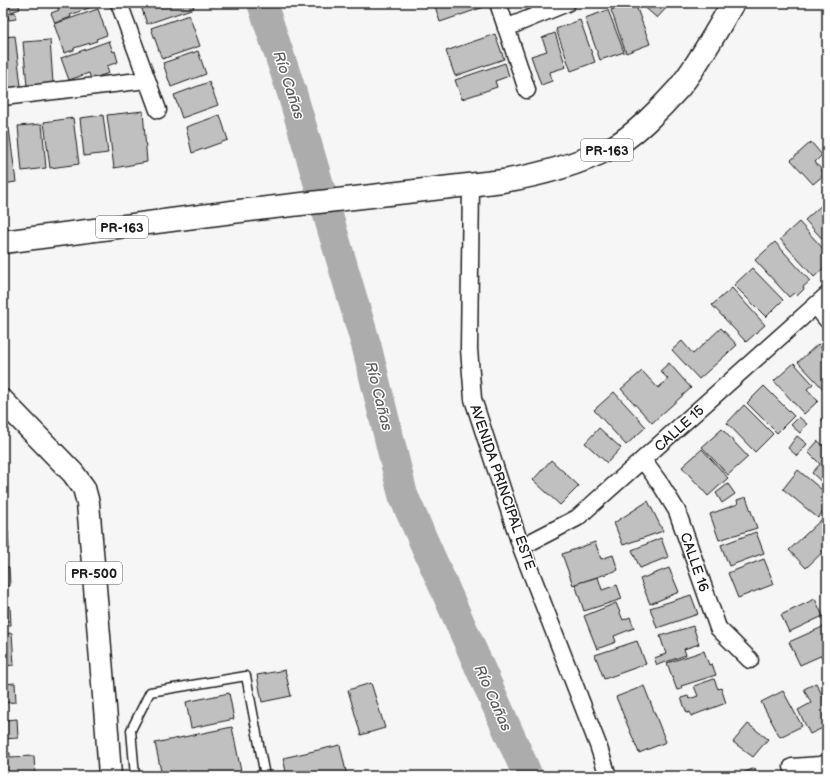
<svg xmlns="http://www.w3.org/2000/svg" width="830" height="779" font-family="'Balsamiq Sans',sans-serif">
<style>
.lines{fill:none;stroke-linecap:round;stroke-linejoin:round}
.river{stroke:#acacac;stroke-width:30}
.building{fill:#c0c0c0;stroke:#1c1c1c}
.lane-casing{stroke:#1c1c1c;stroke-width:11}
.street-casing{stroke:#1c1c1c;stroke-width:19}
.highway-casing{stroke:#1c1c1c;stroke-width:25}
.lane{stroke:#fff;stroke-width:8}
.street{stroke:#fff;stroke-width:16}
.highway{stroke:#fff;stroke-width:22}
.labels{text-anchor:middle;stroke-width:3;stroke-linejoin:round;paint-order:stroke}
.shield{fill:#fff;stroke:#606060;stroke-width:1}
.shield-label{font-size:13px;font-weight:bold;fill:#1c1c1c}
.street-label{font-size:14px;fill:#1c1c1c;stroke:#fff}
.water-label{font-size:15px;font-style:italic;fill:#5d5d5d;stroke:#fff}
</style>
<rect width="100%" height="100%" fill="#f6f6f6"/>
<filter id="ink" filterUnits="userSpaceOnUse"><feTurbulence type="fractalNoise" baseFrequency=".025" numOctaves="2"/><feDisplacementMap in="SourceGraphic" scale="8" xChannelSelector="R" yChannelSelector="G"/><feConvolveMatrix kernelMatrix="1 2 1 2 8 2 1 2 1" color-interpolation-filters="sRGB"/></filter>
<g filter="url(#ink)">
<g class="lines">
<polyline class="river" points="262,3 292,93 367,348 403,495 528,776"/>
</g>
<g class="building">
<polygon points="8,3 18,3 20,9 11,12"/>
<polygon points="56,3 96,3 97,5 70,15 71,17 55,23 51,13 59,10"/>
<polygon points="140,3 192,3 194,8 147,24"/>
<polygon points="434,3 483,3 484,7 440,22"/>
<polygon points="632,3 635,3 650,44 626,53 611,10"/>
<polygon points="640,3 667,3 669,5 657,18"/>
<polygon points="98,9 107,35 96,39 97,41 74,48 74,50 64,53 54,24"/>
<polygon points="608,10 624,52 600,60 585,18"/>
<polygon points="15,12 16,19 9,20 7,14"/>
<polygon points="189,15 200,46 162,59 151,28"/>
<polygon points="580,20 595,62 571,71 556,29"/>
<polygon points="555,33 566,67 550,72 552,81 541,85 531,56 547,51 542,38"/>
<polygon points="495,34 504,59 455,76 446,51"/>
<polygon points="15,36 21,86 3,89 3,37"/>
<polygon points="50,40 53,83 27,86 23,42"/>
<polygon points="109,41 113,52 115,51 118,62 107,66 109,73 91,79 89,73 69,80 61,58"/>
<polygon points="198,51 206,74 171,87 163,63"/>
<polygon points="505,63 509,76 495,81 497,87 462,99 455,80"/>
<polygon points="209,82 218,105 182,118 174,95"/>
<polygon points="143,111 147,162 114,168 107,115"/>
<polygon points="103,115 108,153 84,156 80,118"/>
<polygon points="220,115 228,140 192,153 186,127"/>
<polygon points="73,118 79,164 50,168 44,122"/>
<polygon points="42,124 46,168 22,171 18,126"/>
<polygon points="3,128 9,128 16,182 3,184"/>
<polygon points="811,142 822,155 815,162 825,174 813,184 791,160"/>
<polygon points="825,202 827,205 827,244 805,220"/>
<polygon points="799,222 827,253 827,265 814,277 780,239"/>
<polygon points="775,242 810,281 803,287 804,289 797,296 794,293 789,297 755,260"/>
<polygon points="752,268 783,300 766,317 734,285"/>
<polygon points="732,288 765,325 746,342 712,305"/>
<polygon points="721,328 737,345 699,379 672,350 682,341 693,354"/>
<polygon points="818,344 827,354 827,393 798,362"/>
<polygon points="669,363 691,388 652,423 621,389 642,371 658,388 668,379 660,371"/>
<polygon points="794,363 813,384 807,389 818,401 804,414 774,381"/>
<polygon points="764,386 794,416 777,433 747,403"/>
<polygon points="614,392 646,427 626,445 594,410"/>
<polygon points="744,405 773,434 755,452 727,423"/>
<polygon points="827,416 827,425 822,420"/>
<polygon points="799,417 807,424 800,433 791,425"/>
<polygon points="599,428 621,448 607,463 585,443"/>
<polygon points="722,429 748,457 728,475 702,447"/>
<polygon points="797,436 807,444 797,456 788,448"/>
<polygon points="818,441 825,447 827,445 827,487 812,473 820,464 808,452"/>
<polygon points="702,449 728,478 708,496 682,467"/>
<polygon points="551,460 579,486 560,505 533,480"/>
<polygon points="798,470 827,494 827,506 818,518 783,489"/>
<polygon points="728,484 735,494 722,503 716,493"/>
<polygon points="746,497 757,528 719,540 710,514 738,504 737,500"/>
<polygon points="648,501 663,531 623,545 614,523"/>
<polygon points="822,519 827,524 827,548 806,568 789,550"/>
<polygon points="3,530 8,530 9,549 3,549"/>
<polygon points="756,532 764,553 729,566 721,545"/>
<polygon points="661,538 668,557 640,568 632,550"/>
<polygon points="595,542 601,559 613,555 618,570 573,585 562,554"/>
<polygon points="764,559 774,584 738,598 728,573"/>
<polygon points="3,567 9,567 10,586 3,586"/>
<polygon points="669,568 679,592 650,604 640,579"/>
<polygon points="598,577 602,590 617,585 622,599 584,611 575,584"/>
<polygon points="691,595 698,614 657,628 650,608"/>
<polygon points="815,599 823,616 789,632 781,615"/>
<polygon points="616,603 623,620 630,617 634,628 614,636 616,642 597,649 584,616"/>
<polygon points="10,606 11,625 3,626 3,607"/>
<polygon points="827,625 827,653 800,665 789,642"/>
<polygon points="693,626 699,644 684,649 686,655 657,665 654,658 666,654 660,636"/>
<polygon points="12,633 14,665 3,666 3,634"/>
<polygon points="637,641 646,664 604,679 595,655"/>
<polygon points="704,651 709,665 712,664 716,675 681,686 682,689 677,690 667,663"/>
<polygon points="285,670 291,696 262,702 257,675"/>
<polygon points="3,678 4,684 15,683 16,702 3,703"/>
<polygon points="714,679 718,689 721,688 726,703 691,716 690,712 687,713 681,698 688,696 689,699 698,696 694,686"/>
<polygon points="371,683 385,728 361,735 348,690"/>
<polygon points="816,683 827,705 827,726 810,734 798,710 811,703 804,689"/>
<polygon points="644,686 666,742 639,753 616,697"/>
<polygon points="783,691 802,726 780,737 761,702"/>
<polygon points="229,693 234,719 191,728 186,702"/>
<polygon points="3,715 6,715 6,720 17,719 18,738 3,739"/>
<polygon points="748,724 768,739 753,757 733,742"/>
<polygon points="232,727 242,776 162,776 155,743"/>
<polygon points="340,745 347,776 287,776 283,758"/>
<polygon points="3,753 10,753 10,757 34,756 35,774 3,776"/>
<polygon points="755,768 758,776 735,776"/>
</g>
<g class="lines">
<g class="lane-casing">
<polyline id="lane" points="135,776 131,730 150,692 246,676 265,776"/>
</g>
<g class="street-casing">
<g id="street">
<polyline points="119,3 158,110"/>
<polyline points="498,3 527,90"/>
<polyline points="506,28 567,3"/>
<polyline points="3,97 147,80"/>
<polyline points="471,185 469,349 473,399 521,547 598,745 608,776"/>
<polyline points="816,306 827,320"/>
<polyline points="643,460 661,485 677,511 718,628 750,660"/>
<polyline points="521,547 577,518 827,295"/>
<polyline points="792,767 820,765 827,763"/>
</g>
</g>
<g class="highway-casing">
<g id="highway">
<path d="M 3,242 L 240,211 L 503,181 C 540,175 576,165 611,148 C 632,138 663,106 679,88 C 700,62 716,31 733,3"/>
<polyline points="3,401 73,473 84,488 88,503 107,732 110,776"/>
</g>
</g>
<use href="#lane" class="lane"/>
<use href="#street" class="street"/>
<use href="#highway" class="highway"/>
</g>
</g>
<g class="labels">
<g class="shield">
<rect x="581" y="139" width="52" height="22" rx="3"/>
<rect x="96" y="216" width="52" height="22" rx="3"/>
<rect x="66" y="562" width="56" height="22" rx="3"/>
</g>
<g class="shield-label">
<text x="607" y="155">PR-163</text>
<text x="122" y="232">PR-163</text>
<text x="94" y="578">PR-500</text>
</g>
<g class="street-label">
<text transform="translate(679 428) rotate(-42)" y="5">CALLE 15</text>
<text transform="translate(503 487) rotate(71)" y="5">AVENIDA PRINCIPAL ESTE</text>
<text transform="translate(695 562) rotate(71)" y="5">CALLE 16</text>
</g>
<g class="water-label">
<text transform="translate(289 85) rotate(72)" y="5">Río Cañas</text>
<text transform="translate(379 396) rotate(76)" y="5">Río Cañas</text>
<text transform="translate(493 698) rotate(66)" y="5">Río Cañas</text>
</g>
</g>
<rect width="830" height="779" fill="none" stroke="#fff" stroke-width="16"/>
<rect x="8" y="8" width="814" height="763" fill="none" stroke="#1c1c1c" stroke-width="1.5" filter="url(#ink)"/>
</svg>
